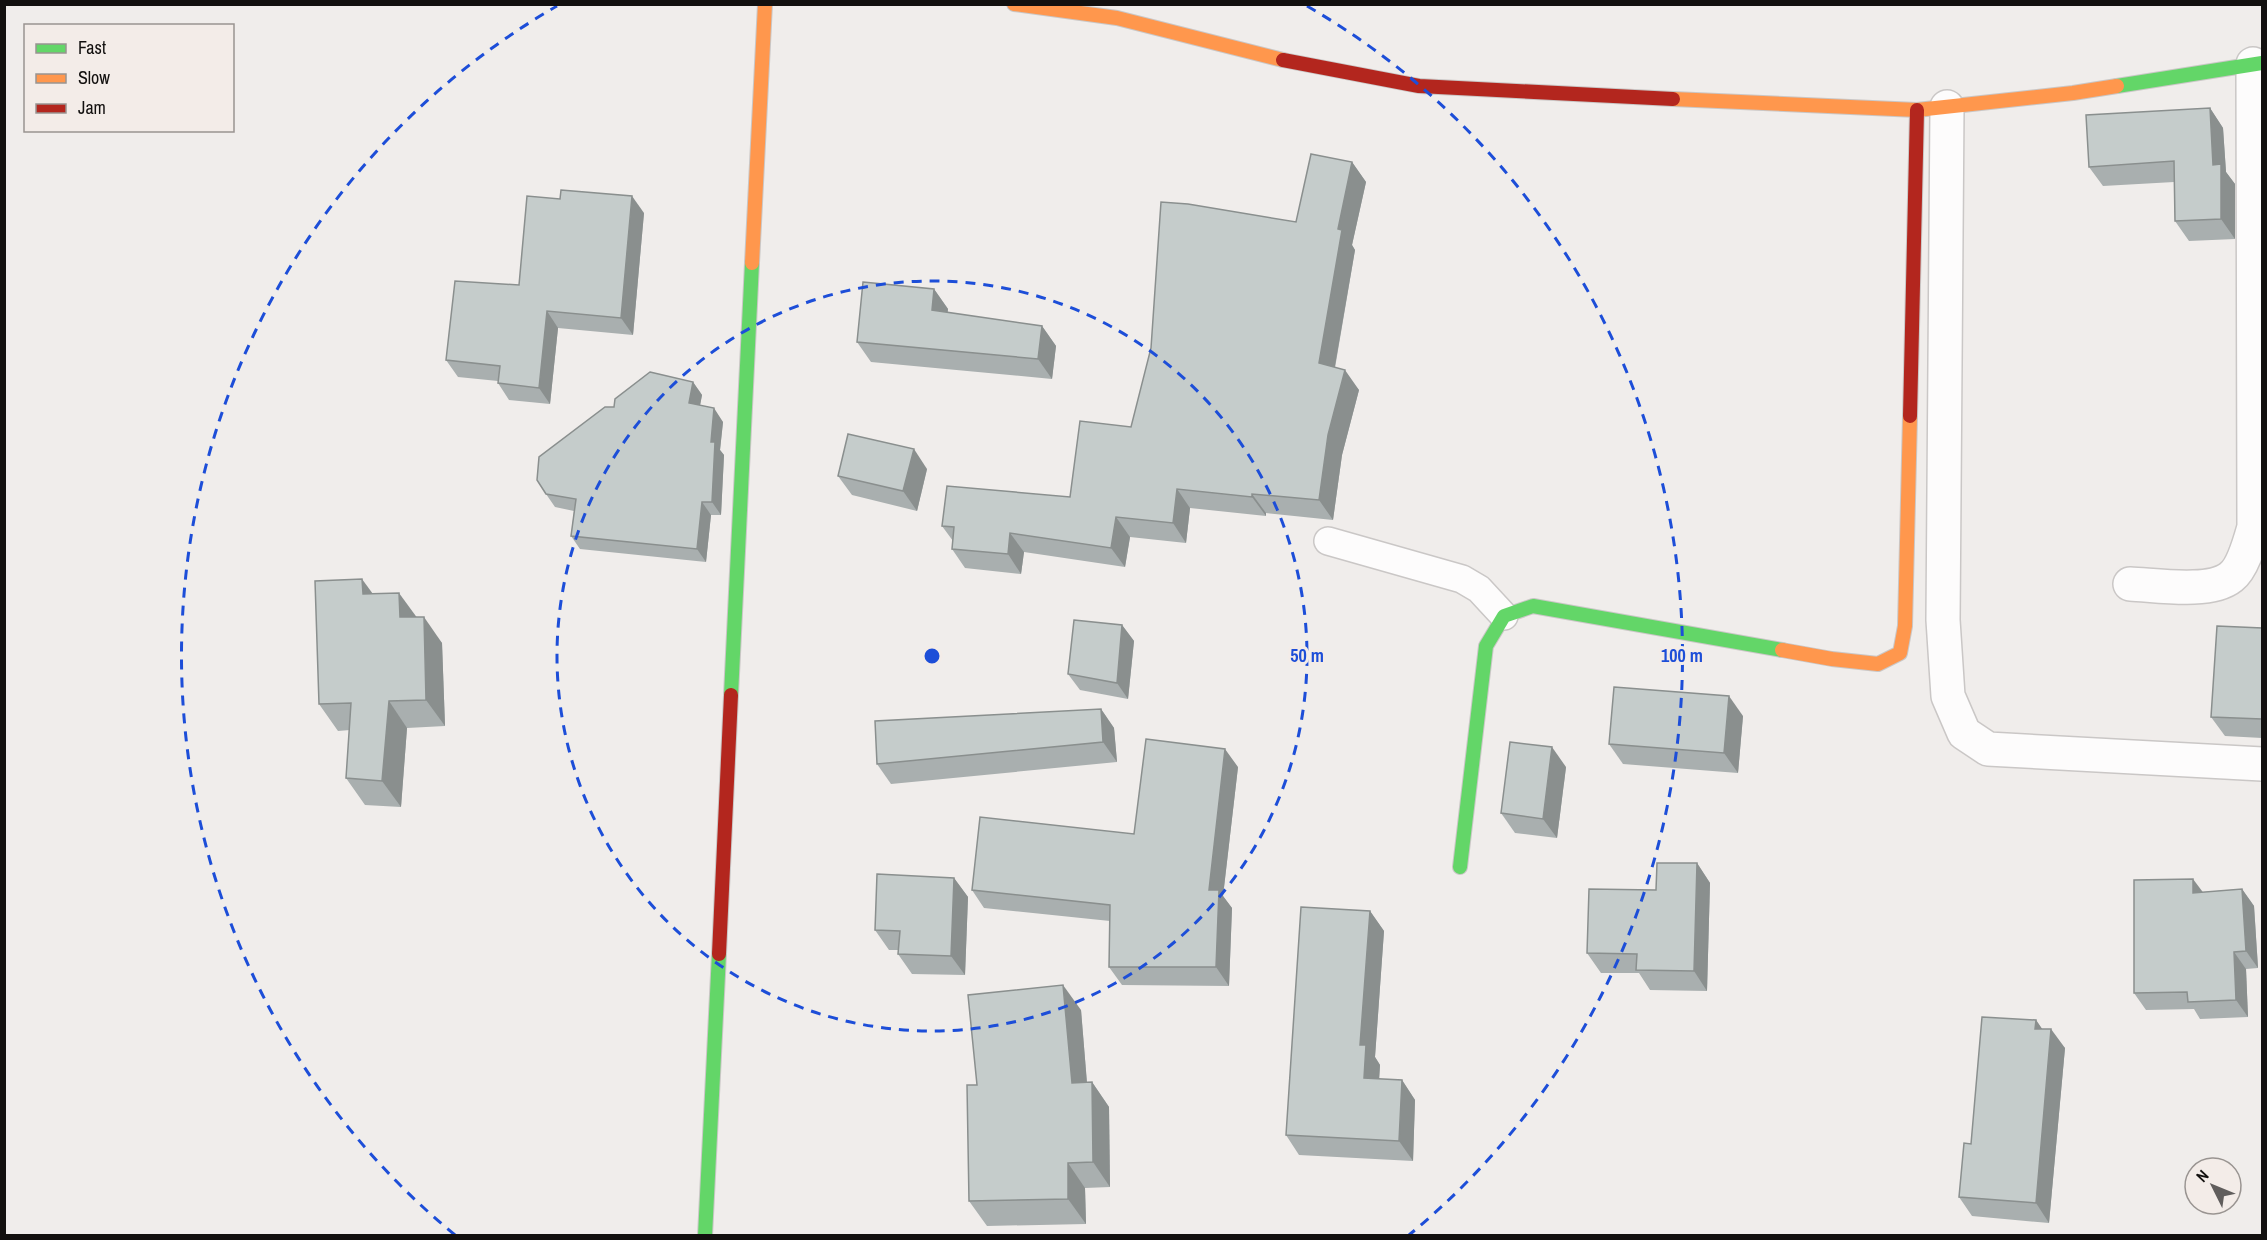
<svg xmlns="http://www.w3.org/2000/svg" width="2267" height="1240" font-family="'Archivo Narrow',sans-serif">
<style>
.lines{fill:none;stroke-linecap:round;stroke-linejoin:round}
.lane-casing{stroke:#cac7c6;stroke-width:30}
.street-casing{stroke:#cac7c6;stroke-width:36}
.fast-casing{stroke:#cac7c6;stroke-width:16}
.slow-casing{stroke:#cac7c6;stroke-width:16}
.jam-casing{stroke:#cac7c6;stroke-width:16}
.lane{stroke:#fdfcfc;stroke-width:27}
.street{stroke:#fdfcfc;stroke-width:33}
.fast{stroke:#63d668;stroke-width:14}
.slow{stroke:#ff974d;stroke-width:14}
.jam{stroke:#b3261e;stroke-width:14}
.wall{fill:#a9afaf}
.shaded-wall{fill:#8a8f8e}
.building{fill:#c5cccb;stroke:#8a8f8e;stroke-width:1.5}
.ring{fill:none;stroke:#1d4ed8;stroke-width:3;stroke-dasharray:10 8}
.centre{fill:#1d4ed8;stroke:#f3ece8;stroke-width:3}
.ring-label{font-size:18px;text-anchor:middle;font-weight:bold;fill:#1d4ed8;stroke:#f3ece8;stroke-width:6;stroke-linejoin:round;paint-order:stroke}
</style>
<rect width="100%" height="100%" fill="#f0edeb"/>
<g class="lines">
<g class="lane-casing">
<polyline id="lane" points="1328,541 1462,579 1479,589 1504,616"/>
</g>
<g class="street-casing">
<g id="street">
<polyline points="1947,107 1943,620 1948,696 1964,733 1988,749 2262,764"/>
<path d="M 2130,584 C 2156,585 2210,594 2231,577 C 2243,568 2250,541 2254,527 L 2253,64"/>
</g>
</g>
<g class="fast-casing">
<g id="fast">
<polyline points="2117,86 2262,63"/>
<polyline points="731,695 752,263"/>
<polyline points="1460,867 1486,646 1504,616 1533,606 1782,650"/>
<polyline points="705,1236 719,954"/>
</g>
</g>
<g class="slow-casing">
<g id="slow">
<polyline points="1014,4 1117,18 1283,60"/>
<polyline points="1673,99 1917,110 2073,93 2117,86"/>
<polyline points="752,263 765,4"/>
<polyline points="1782,650 1832,659 1878,664 1900,653 1905,626 1910,416"/>
</g>
</g>
<g class="jam-casing">
<g id="jam">
<polyline points="1283,60 1419,86 1673,99"/>
<polyline points="1910,416 1917,110"/>
<polyline points="719,954 731,695"/>
</g>
</g>
<use href="#lane" class="lane"/>
<use href="#street" class="street"/>
<use href="#fast" class="fast"/>
<use href="#slow" class="slow"/>
<use href="#jam" class="jam"/>
</g>
<g class="wall">
<polygon points="2210,108 2223,128 2226,172 2235,184 2235,239 2189,241 2175,221 2174,182 2103,186 2089,167"/>
<polygon points="1352,162 1366,182 1352,245 1355,250 1335,368 1359,390 1342,455 1333,520 1266,513 1266,516 1190,508 1186,543 1130,537 1125,567 1024,552 1021,574 965,568 952,549 953,541 942,526 1070,497 1131,427 1296,222"/>
<polygon points="644,213 633,335 558,328 550,404 509,400 498,383 498,381 458,377 446,360 519,285"/>
<polygon points="934,289 948,309 947,313 1042,326 1056,346 1052,379 871,362 857,342"/>
<polygon points="693,382 702,395 700,405 723,422 720,450 724,455 721,515 711,515 706,562 580,549 571,536 574,511 555,507 546,494 614,407"/>
<polygon points="927,469 917,511 852,495 838,476"/>
<polygon points="372,593 416,617 442,643 445,726 407,728 401,807 365,805 346,778 350,730 338,731 319,704"/>
<polygon points="1122,625 1134,641 1128,699 1080,690 1068,674"/>
<polygon points="2262,628 2262,738 2225,736 2211,717"/>
<polygon points="1101,709 1114,728 1117,762 891,784 877,764"/>
<polygon points="1743,716 1738,773 1623,764 1609,744"/>
<polygon points="1238,767 1223,896 1232,908 1229,986 1122,985 1109,967 1110,921 984,908 972,890 1134,834"/>
<polygon points="1566,767 1557,838 1515,833 1501,813"/>
<polygon points="1697,863 1710,883 1707,991 1650,990 1639,973 1601,973 1587,953 1656,890"/>
<polygon points="954,878 968,897 965,975 912,974 898,954 899,950 889,950 875,930"/>
<polygon points="2242,889 2254,906 2258,968 2246,969 2248,1017 2200,1019 2194,1009 2146,1010 2134,993 2203,892"/>
<polygon points="1370,911 1384,931 1375,1057 1380,1065 1379,1079 1402,1080 1415,1100 1413,1161 1299,1155 1286,1135"/>
<polygon points="1081,1010 1087,1083 1092,1082 1109,1107 1110,1187 1085,1188 1086,1224 987,1226 969,1201 977,1085"/>
<polygon points="2036,1020 2042,1029 2065,1048 2049,1223 1972,1216 1959,1197 1971,1144"/>
</g>
<g class="shaded-wall">
<polygon points="2210,108 2223,128 2226,172 2235,184 2235,239 2221,219 2213,165"/>
<polygon points="1352,162 1366,182 1352,245 1355,250 1332,383 1319,363 1338,229"/>
<polygon points="632,196 644,213 633,335 621,318"/>
<polygon points="934,289 948,309 946,330 932,310"/>
<polygon points="547,311 558,328 550,404 539,388"/>
<polygon points="1042,326 1056,346 1052,379 1038,359"/>
<polygon points="1345,370 1359,390 1342,455 1333,520 1319,500 1328,435"/>
<polygon points="693,382 702,395 698,416 689,403"/>
<polygon points="714,408 723,422 720,450 724,455 721,515 712,502 711,442"/>
<polygon points="914,449 927,469 917,511 903,491"/>
<polygon points="1177,489 1190,508 1186,543 1173,523"/>
<polygon points="1252,494 1266,513 1266,516 1252,497"/>
<polygon points="702,502 711,515 706,562 697,549"/>
<polygon points="1116,517 1130,537 1125,567 1111,548"/>
<polygon points="1010,533 1024,552 1021,574 1008,554"/>
<polygon points="362,579 381,605 363,594"/>
<polygon points="399,593 418,619 400,617"/>
<polygon points="424,617 442,643 445,726 426,700"/>
<polygon points="1122,625 1134,641 1128,699 1117,683"/>
<polygon points="1729,696 1743,716 1738,773 1724,753"/>
<polygon points="389,701 407,728 401,807 382,781"/>
<polygon points="1101,709 1114,728 1117,762 1103,742"/>
<polygon points="1552,747 1566,767 1557,838 1543,819"/>
<polygon points="1225,749 1238,767 1223,896 1232,908 1229,986 1216,967 1209,890"/>
<polygon points="1697,863 1710,883 1707,991 1694,971"/>
<polygon points="954,878 968,897 965,975 951,956"/>
<polygon points="2193,879 2205,895 2193,893"/>
<polygon points="2242,889 2254,906 2258,968 2246,951"/>
<polygon points="1370,911 1384,931 1375,1057 1380,1065 1378,1098 1364,1078 1360,1045"/>
<polygon points="2234,952 2246,969 2248,1017 2236,1000"/>
<polygon points="1063,985 1081,1010 1089,1108 1072,1083"/>
<polygon points="2036,1020 2049,1039 2035,1029"/>
<polygon points="2051,1029 2065,1048 2049,1223 2036,1203"/>
<polygon points="1402,1080 1415,1100 1413,1161 1399,1141"/>
<polygon points="1092,1082 1109,1107 1110,1187 1093,1162"/>
<polygon points="1068,1163 1085,1188 1086,1224 1068,1199"/>
</g>
<g class="building">
<polygon points="2210,108 2213,165 2221,164 2221,219 2175,221 2174,161 2089,167 2086,115"/>
<polygon points="1311,154 1352,162 1338,229 1342,230 1319,363 1345,370 1328,435 1319,500 1252,494 1252,497 1177,489 1173,523 1116,517 1111,548 1010,533 1008,554 952,549 954,527 942,526 947,486 1070,497 1080,421 1131,427 1151,348 1161,202 1188,204 1296,222"/>
<polygon points="561,190 632,196 621,318 547,311 539,388 498,383 500,366 446,360 455,281 519,285 527,196 560,199"/>
<polygon points="863,282 934,289 932,310 1042,326 1038,359 857,342"/>
<polygon points="650,372 693,382 689,403 714,408 711,442 715,442 712,502 702,502 697,549 571,536 576,499 546,494 537,480 539,457 605,407 614,407 615,399"/>
<polygon points="848,434 914,449 903,491 838,476"/>
<polygon points="362,579 363,594 399,593 400,617 424,617 426,700 389,701 382,781 346,778 351,703 319,704 315,581"/>
<polygon points="1074,620 1122,625 1117,683 1068,674"/>
<polygon points="2217,626 2262,628 2262,719 2211,717"/>
<polygon points="1614,687 1729,696 1724,753 1609,744"/>
<polygon points="1101,709 1103,742 877,764 875,721"/>
<polygon points="1146,739 1225,749 1209,890 1219,890 1216,967 1109,967 1110,905 972,890 980,817 1134,834"/>
<polygon points="1510,742 1552,747 1543,819 1501,813"/>
<polygon points="1657,863 1697,863 1694,971 1636,970 1637,954 1587,953 1589,889 1656,890"/>
<polygon points="877,874 954,878 951,956 898,954 900,931 875,930"/>
<polygon points="2193,879 2193,893 2242,889 2246,951 2234,952 2236,1000 2188,1002 2187,992 2134,993 2134,880"/>
<polygon points="1301,907 1370,911 1360,1045 1366,1045 1364,1078 1402,1080 1399,1141 1286,1135"/>
<polygon points="1063,985 1072,1083 1092,1082 1093,1162 1068,1163 1068,1199 969,1201 967,1085 977,1085 968,995"/>
<polygon points="1982,1017 2036,1020 2035,1029 2051,1029 2036,1203 1959,1197 1964,1143 1971,1144"/>
</g>
<g class="ring">
<circle cx="932" cy="656" r="375"/>
<path d="M455 1235A750 750 0 0 1 557 6M1307 6A750 750 0 0 1 1409 1235"/>
</g>
<circle cx="932" cy="656" r="9" class="centre"/>
<g class="ring-label">
<text x="1307" y="662">50 m</text>
<text x="1682" y="662">100 m</text>
</g>
<rect width="2267" height="1240" fill="none" stroke="#12100f" stroke-width="12"/>
<rect x="24" y="24" width="210" height="108" fill="#f3ece8" stroke="#999491" stroke-width="1.5"/>
<rect x="36" y="44" width="30" height="9" fill="#63d668" stroke="#999491" stroke-width="1.5"/>
<text x="78" y="54" font-size="18" fill="#12100f">Fast</text>
<rect x="36" y="74" width="30" height="9" fill="#ff974d" stroke="#999491" stroke-width="1.5"/>
<text x="78" y="84" font-size="18" fill="#12100f">Slow</text>
<rect x="36" y="104" width="30" height="9" fill="#b3261e" stroke="#999491" stroke-width="1.5"/>
<text x="78" y="114" font-size="18" fill="#12100f">Jam</text>
<g transform="translate(2213 1186) rotate(313)"><circle r="28" fill="#f3ece8" stroke="#999491" stroke-width="1.5"/>
<path d="M0-4.5L10 22L0 15L-10 22Z" fill="#605d5c"/>
<text y="-9" font-size="16" font-weight="bold" text-anchor="middle" fill="#12100f">N</text>
</g>
</svg>
